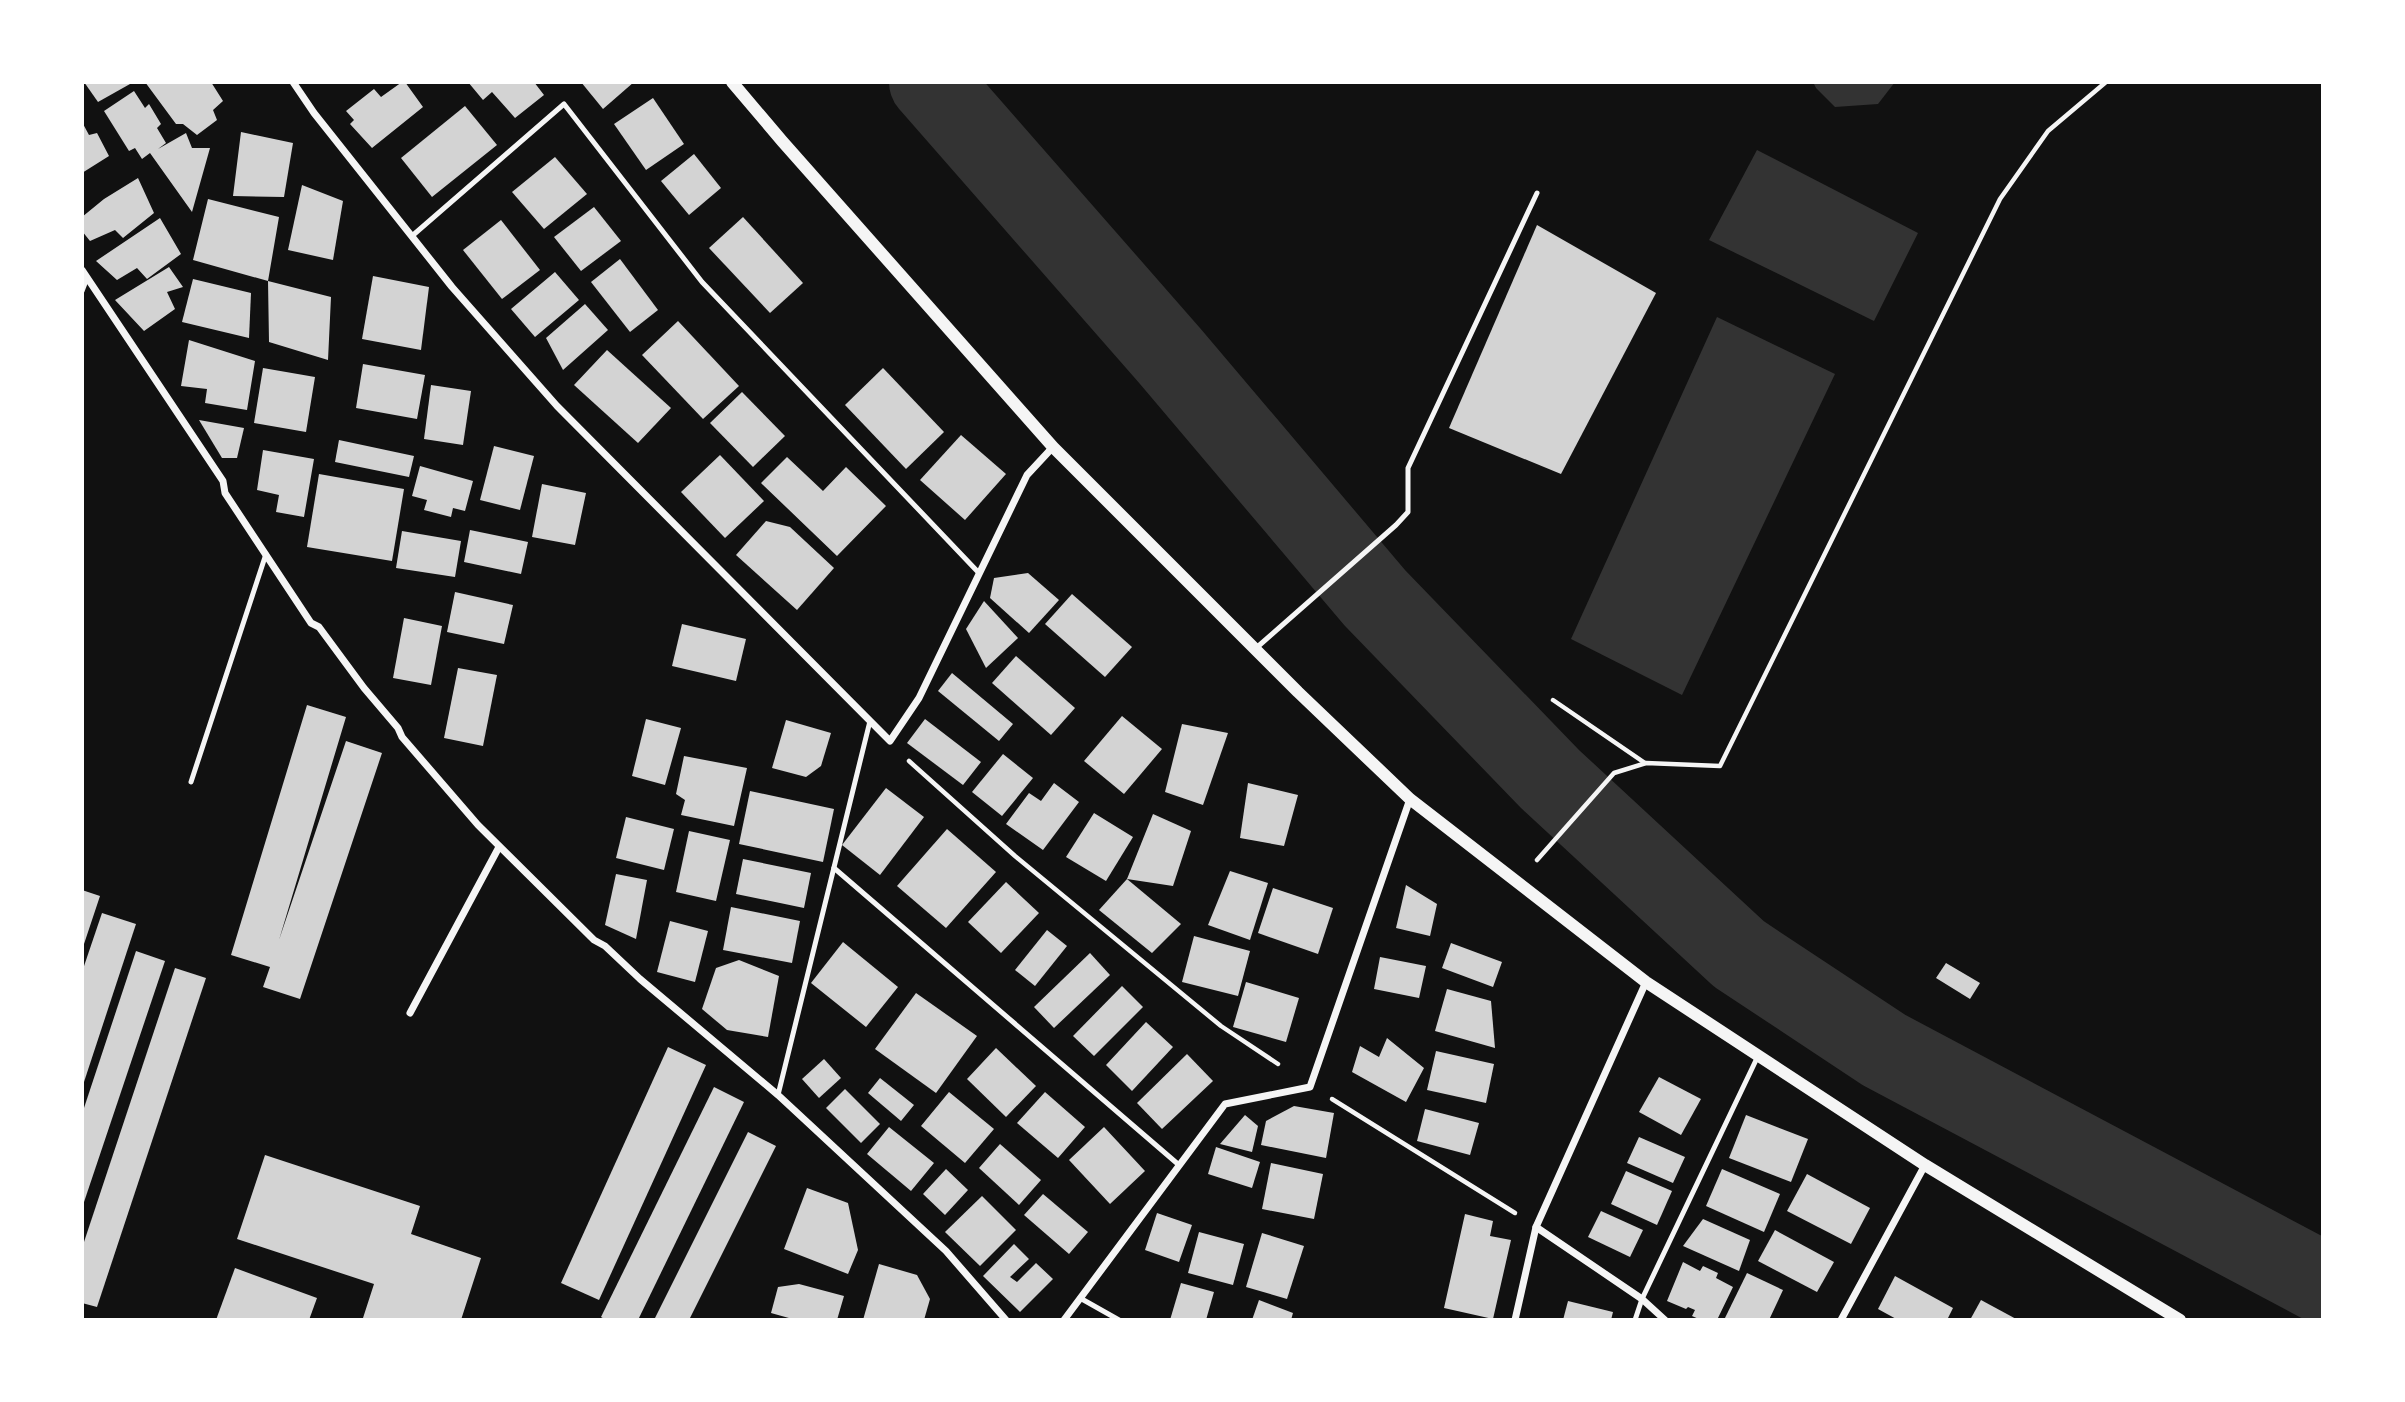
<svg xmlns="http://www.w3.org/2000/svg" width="2405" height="1402" font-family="'Asap Condensed',sans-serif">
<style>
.water{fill:#333}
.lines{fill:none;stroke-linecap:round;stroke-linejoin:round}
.river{stroke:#333;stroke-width:82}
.building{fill:#d3d3d3}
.path{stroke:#f5f5f5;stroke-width:4.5}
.service{stroke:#f5f5f5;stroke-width:5}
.minor{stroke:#f5f5f5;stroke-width:7}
.tertiary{stroke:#f5f5f5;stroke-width:12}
</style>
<rect width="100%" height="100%" fill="#111"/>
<g class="water">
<polygon points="1813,82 1895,82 1878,104 1835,107 1816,88"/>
<polygon points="1757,150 1918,233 1874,321 1709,240"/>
<polygon points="1717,317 1835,374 1682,695 1571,639"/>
</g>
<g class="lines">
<polyline class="river" points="930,82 1170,356 1375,598 1550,779 1739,954 1884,1050 2323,1283"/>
</g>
<g class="building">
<polygon points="84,82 129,82 130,84 98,102"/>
<polygon points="145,82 211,82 223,101 213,110 217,120 197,135 183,124 176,124"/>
<polygon points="402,82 405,82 423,107 372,148 350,124 354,120 346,111 374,89 381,97"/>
<polygon points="468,82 534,82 544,95 515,118 492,92 483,100"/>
<polygon points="581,82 634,82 603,109"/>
<polygon points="134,91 145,108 149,104 161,124 157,128 166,143 158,149 186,133 192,148 210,148 192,212 150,153 142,159 135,148 129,151 104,111"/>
<polygon points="653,98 684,144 646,170 614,124"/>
<polygon points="465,106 497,145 432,197 401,158"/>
<polygon points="82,122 89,135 97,133 109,156 82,173"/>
<polygon points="241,132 293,143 284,197 233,196"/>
<polygon points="694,154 721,188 689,215 661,181"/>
<polygon points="555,157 587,194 544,229 512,192"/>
<polygon points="138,178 154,213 123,238 115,230 90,241 82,231 82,217 104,199"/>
<polygon points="302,185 343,201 333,260 288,250"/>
<polygon points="208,199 279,217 268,281 331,297 328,360 269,342 268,281 193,260"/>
<polygon points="594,207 621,241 581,271 554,237"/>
<polygon points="743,217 803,283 770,313 709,248"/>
<polygon points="160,218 181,254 147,279 137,268 117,280 96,261"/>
<polygon points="501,220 540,270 502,299 463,250"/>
<polygon points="1537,225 1656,293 1561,474 1449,428"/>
<polygon points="620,259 658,310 630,332 591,282"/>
<polygon points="169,267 183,287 167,292 175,309 144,331 115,300"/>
<polygon points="555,272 579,300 535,337 511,309"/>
<polygon points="373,276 429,287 421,350 362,339"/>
<polygon points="193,279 251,293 249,338 182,322"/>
<polygon points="585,304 608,330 563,370 546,338"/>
<polygon points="678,321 739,386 703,419 642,355"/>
<polygon points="189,340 255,361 247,410 205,403 207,389 181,386"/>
<polygon points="607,350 671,408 638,443 574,385"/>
<polygon points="363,364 425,375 417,419 356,408"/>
<polygon points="263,368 315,377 306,432 254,423"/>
<polygon points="883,368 944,432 906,469 845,405"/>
<polygon points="431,385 471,391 463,445 424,439"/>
<polygon points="742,392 785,436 753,467 710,423"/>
<polygon points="199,420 244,428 237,458 222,458"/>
<polygon points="961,435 1006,474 965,520 920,480"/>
<polygon points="339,440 414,456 409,477 335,462"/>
<polygon points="494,446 534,456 520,510 480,500"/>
<polygon points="263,450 314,459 304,517 276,512 279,495 257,490"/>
<polygon points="720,455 764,501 725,538 681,492"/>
<polygon points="787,457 823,491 846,467 886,506 837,556 761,483"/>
<polygon points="420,466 473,481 465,511 453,508 451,517 424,510 427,500 412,496"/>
<polygon points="319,474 404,489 392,561 307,547"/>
<polygon points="542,484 586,493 575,545 532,537"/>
<polygon points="766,521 790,527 834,568 797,610 736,555"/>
<polygon points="470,530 528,542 521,574 464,562"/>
<polygon points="402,531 461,541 455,577 396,568"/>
<polygon points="1028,573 1059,600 1029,633 990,598 994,578"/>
<polygon points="455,592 513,605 504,644 447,632"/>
<polygon points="1072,594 1132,647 1105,677 1045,624"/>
<polygon points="984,601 1018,638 986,668 966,629"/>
<polygon points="404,618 442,626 431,685 393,678"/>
<polygon points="682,624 746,639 736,681 672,666"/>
<polygon points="1016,656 1075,708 1051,735 992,683"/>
<polygon points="458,668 497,675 483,746 444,738"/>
<polygon points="952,673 1013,724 999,741 938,691"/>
<polygon points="307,705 346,717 279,940 346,741 382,753 300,999 263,987 270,967 231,955"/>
<polygon points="1122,716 1162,749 1124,794 1084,761"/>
<polygon points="646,719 681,728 665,785 632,776"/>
<polygon points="925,719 981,762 963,785 907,743"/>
<polygon points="786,720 831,733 821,766 806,777 772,768"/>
<polygon points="1182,724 1228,733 1203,805 1165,792"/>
<polygon points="1003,754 1033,778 1002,816 972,792"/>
<polygon points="684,756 747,768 734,826 681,815 685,800 676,794"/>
<polygon points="1054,783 1079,802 1043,850 1006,824 1029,793 1041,801"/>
<polygon points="1248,783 1298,795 1284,846 1240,838"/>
<polygon points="886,788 924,817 880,875 842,845"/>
<polygon points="750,791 834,809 823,862 739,844"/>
<polygon points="1094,813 1133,837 1106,881 1066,857"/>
<polygon points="1153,814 1191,831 1173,886 1127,879"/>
<polygon points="626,817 674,829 664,870 616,858"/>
<polygon points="947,829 996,872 946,928 897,886"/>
<polygon points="689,831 730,840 716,901 676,892"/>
<polygon points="743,859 811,873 804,908 736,894"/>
<polygon points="1230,871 1268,883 1250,940 1208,925"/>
<polygon points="616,874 647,880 636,939 605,925"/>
<polygon points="1127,879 1181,924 1152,953 1099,910"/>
<polygon points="1006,882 1039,913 1001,953 968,922"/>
<polygon points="1406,885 1437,904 1430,936 1396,928"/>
<polygon points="1273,888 1333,908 1318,954 1258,933"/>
<polygon points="82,890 100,896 83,947 82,947"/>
<polygon points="731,907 800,921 792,963 723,950"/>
<polygon points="102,913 136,924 83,1085 82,972"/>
<polygon points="670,921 708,931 695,982 657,972"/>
<polygon points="1047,930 1067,946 1035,986 1015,970"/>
<polygon points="1194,936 1250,951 1238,996 1182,982"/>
<polygon points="843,942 898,987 866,1027 811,983"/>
<polygon points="1451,943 1502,962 1493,987 1442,968"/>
<polygon points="136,951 165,961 82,1208 82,1114"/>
<polygon points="1090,953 1110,975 1054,1028 1034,1007"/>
<polygon points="1380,957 1426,966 1419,998 1374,989"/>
<polygon points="739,960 779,976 768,1037 727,1030 702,1009 716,968"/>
<polygon points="1946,963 1980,983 1970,999 1936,978"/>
<polygon points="175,968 206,978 97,1307 82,1303 82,1248"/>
<polygon points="1246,982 1299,998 1286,1042 1233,1027"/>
<polygon points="1122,986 1143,1007 1094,1056 1073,1036"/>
<polygon points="1447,989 1491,1001 1495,1048 1435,1031"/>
<polygon points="916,993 977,1036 936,1093 875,1049"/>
<polygon points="1146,1022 1173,1047 1132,1091 1106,1065"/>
<polygon points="1387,1038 1424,1068 1406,1102 1352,1072 1360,1046 1379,1057"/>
<polygon points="668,1047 706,1065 599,1300 561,1283"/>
<polygon points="996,1048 1036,1086 1006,1117 967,1079"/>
<polygon points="1436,1051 1494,1064 1486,1103 1427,1090"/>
<polygon points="1187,1054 1213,1081 1162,1129 1137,1103"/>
<polygon points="824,1059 841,1078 819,1098 802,1079"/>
<polygon points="1659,1077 1701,1099 1681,1135 1639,1112"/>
<polygon points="880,1078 914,1105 901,1121 868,1093"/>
<polygon points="714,1087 744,1102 638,1320 606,1320 601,1317"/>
<polygon points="845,1089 880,1124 861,1143 826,1108"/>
<polygon points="949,1092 994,1129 965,1163 921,1126"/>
<polygon points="1045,1092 1085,1127 1058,1158 1017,1123"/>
<polygon points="1294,1106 1334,1113 1326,1158 1261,1145 1266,1121"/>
<polygon points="1425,1109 1479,1123 1470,1155 1417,1141"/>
<polygon points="1245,1115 1258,1126 1252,1152 1220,1144"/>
<polygon points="1746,1115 1808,1139 1791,1182 1729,1158"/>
<polygon points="889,1127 934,1163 911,1191 867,1154"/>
<polygon points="1104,1127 1145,1171 1110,1204 1069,1160"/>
<polygon points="748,1132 776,1146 689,1320 654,1320"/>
<polygon points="1639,1137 1685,1157 1673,1183 1627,1163"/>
<polygon points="1000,1144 1041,1180 1019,1205 979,1168"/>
<polygon points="1216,1147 1260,1162 1252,1188 1208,1174"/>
<polygon points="265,1155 420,1206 411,1234 481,1258 461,1320 363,1318 374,1284 237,1239"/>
<polygon points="1271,1163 1323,1174 1314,1219 1262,1209"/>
<polygon points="946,1169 968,1190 945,1215 923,1194"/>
<polygon points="1722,1169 1780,1194 1764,1232 1706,1206"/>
<polygon points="1626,1171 1672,1191 1657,1225 1611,1204"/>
<polygon points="1807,1174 1870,1208 1851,1244 1787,1211"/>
<polygon points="807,1188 848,1203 858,1250 848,1274 784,1249"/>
<polygon points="1043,1194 1088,1232 1069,1254 1024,1215"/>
<polygon points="982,1196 1016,1230 980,1266 945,1232"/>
<polygon points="1601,1211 1643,1230 1630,1257 1588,1237"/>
<polygon points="1157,1213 1192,1225 1179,1262 1145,1250"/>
<polygon points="1465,1214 1493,1221 1490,1236 1511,1240 1493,1319 1444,1308"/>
<polygon points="1703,1219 1750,1240 1739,1271 1683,1246"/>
<polygon points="1775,1230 1834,1262 1817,1292 1758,1261"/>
<polygon points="1199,1232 1244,1244 1233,1285 1188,1273"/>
<polygon points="1262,1233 1304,1246 1287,1299 1246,1287"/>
<polygon points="1014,1244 1029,1259 1010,1277 1017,1282 1036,1263 1053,1279 1020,1312 983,1276"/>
<polygon points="1683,1262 1700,1271 1703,1266 1718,1273 1716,1278 1733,1287 1717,1320 1701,1320 1692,1316 1695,1310 1688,1307 1686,1309 1667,1301"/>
<polygon points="879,1264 917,1275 930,1299 924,1320 863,1320"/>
<polygon points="235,1268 317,1298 309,1320 216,1320"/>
<polygon points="1747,1273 1783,1290 1769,1320 1724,1320"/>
<polygon points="1895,1276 1953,1308 1947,1320 1898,1320 1878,1309"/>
<polygon points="1181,1283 1214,1292 1206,1320 1170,1320"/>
<polygon points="799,1284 844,1296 837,1320 796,1320 771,1313 778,1287"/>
<polygon points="1259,1300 1293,1313 1291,1320 1252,1320"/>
<polygon points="1981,1300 2018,1320 1970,1320"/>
<polygon points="1568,1301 1613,1312 1611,1320 1563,1320"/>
</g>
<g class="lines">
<g class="path">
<polyline points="1553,700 1645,763"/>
<polyline points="909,761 1015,856 1221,1026 1278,1064"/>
<polyline points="1537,860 1614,773 1646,763 1720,766 2000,199 2048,131 2106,82"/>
<polyline points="1332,1099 1515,1213"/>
</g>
<g class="service">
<polyline points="412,236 564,104 702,282 978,572"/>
<polyline points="82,291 87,278"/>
<polyline points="1255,649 1396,525 1408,512 1408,468 1537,193"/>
<polyline points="191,782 266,554"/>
<polyline points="834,868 1179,1165"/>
<polyline points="778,1095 870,721"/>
<polyline points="1080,1298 1119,1320"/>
<polyline points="1635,1320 1642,1299 1758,1056"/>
</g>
<g class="minor">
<polyline points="293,82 314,113 452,287 557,406 890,741 919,698 1027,475 1053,447"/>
<polyline points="82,270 223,481 225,493 311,623 319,627 364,688 398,728 402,737 478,825 594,940 605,946 640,979 778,1095 946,1251 1006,1320"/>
<polyline points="410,1013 499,847"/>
<polyline points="1536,1227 1642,1299 1665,1320"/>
<polyline points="1064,1320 1225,1104 1310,1087 1410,799"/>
<polyline points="1515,1320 1536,1227 1646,982"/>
<polyline points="1841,1320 1925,1165"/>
</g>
<polyline class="tertiary" points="732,82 782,141 1053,447 1298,692 1410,799 1646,982 1925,1165 2180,1320"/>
</g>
<rect width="2405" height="1402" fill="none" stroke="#ffffff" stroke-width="168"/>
</svg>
